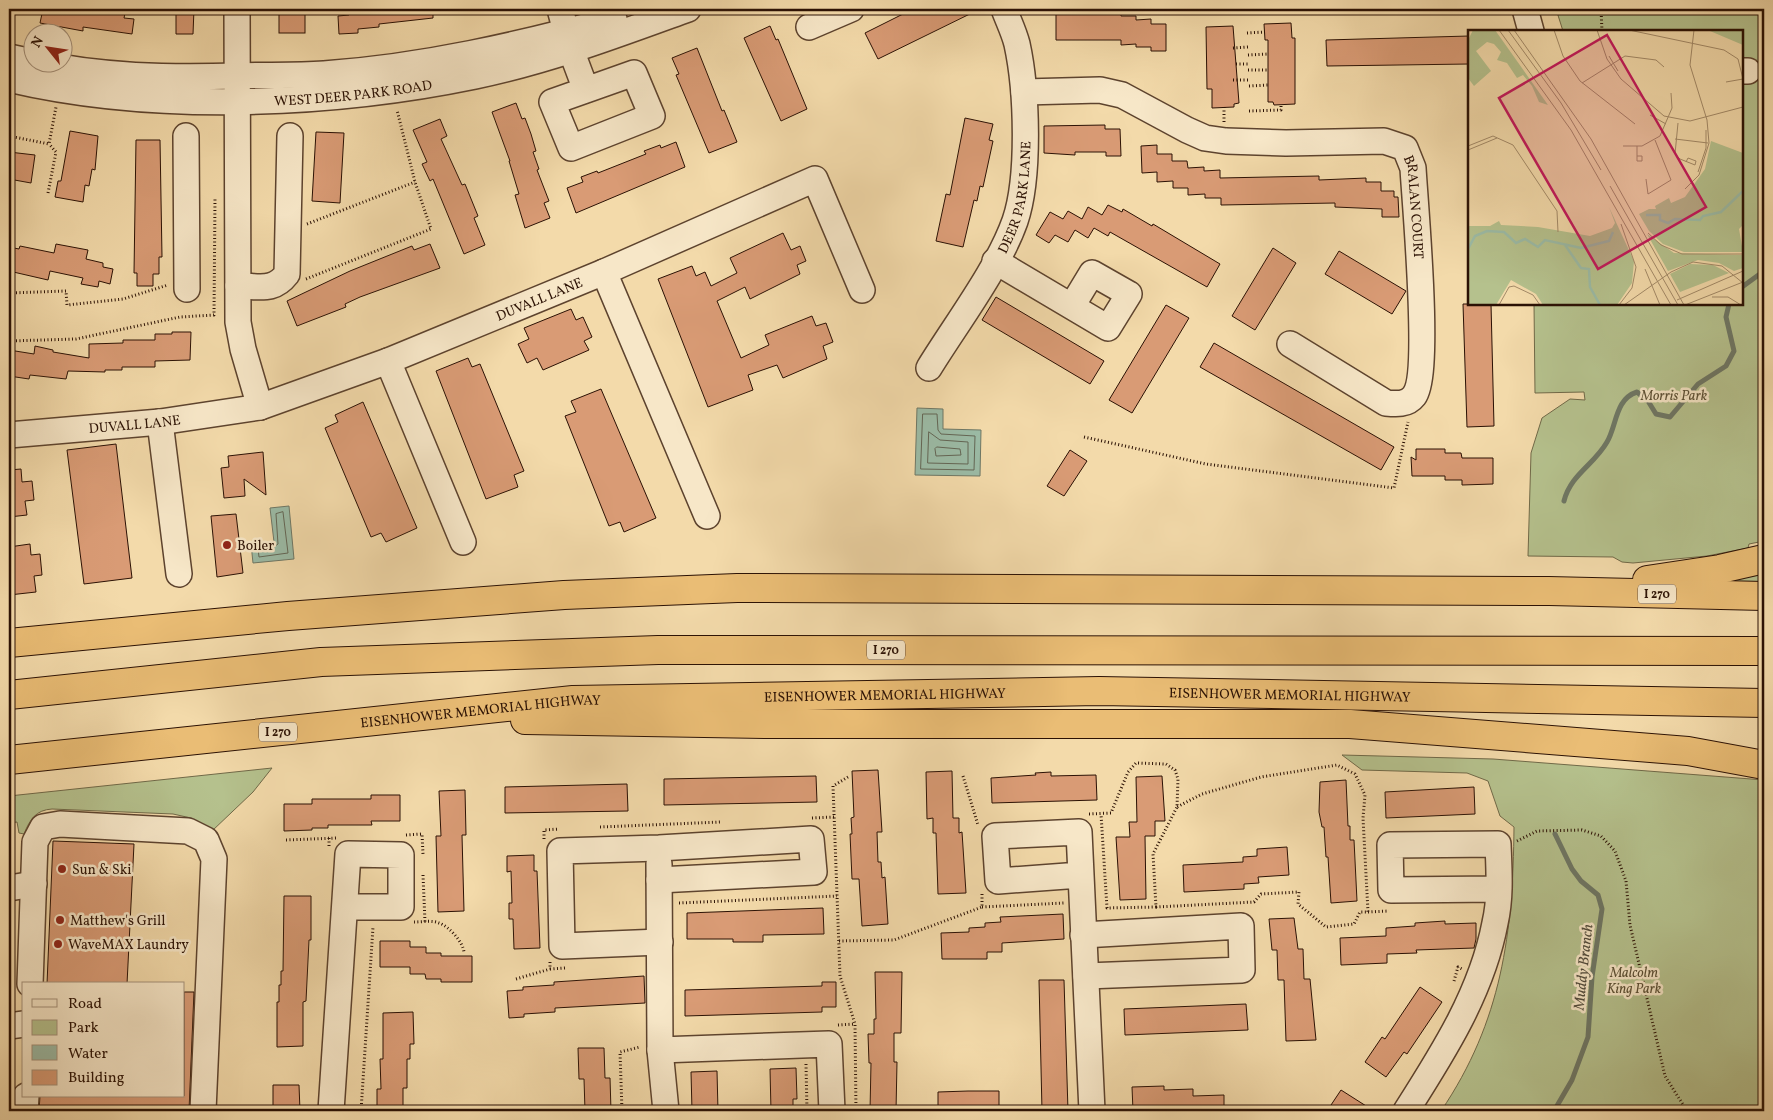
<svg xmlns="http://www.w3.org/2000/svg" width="1773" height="1120" font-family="Vollkorn,serif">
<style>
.green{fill:#b5c18d;stroke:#706948}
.water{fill:#9bbba6;stroke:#6e7765}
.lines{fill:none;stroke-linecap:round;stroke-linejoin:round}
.shore{stroke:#636655;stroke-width:1}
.stream{stroke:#6e7765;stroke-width:5}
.building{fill:#d99b75;stroke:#2b1104}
.minor-casing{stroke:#5d432e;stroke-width:28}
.highway-casing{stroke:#2b1104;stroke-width:30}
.path{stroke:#2b1104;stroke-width:3;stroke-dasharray:1 2.5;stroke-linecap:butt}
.minor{stroke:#f7e7c8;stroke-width:25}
.highway{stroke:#eabd75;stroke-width:28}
.poi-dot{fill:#8f2418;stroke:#f7e7c8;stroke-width:2}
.labels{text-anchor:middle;stroke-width:5;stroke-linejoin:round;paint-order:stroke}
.shield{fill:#f7e7c8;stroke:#68513f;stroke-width:1}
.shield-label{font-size:12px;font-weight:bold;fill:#2b1104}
.street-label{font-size:14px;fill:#2b1104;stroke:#f7e7c8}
.park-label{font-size:14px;font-style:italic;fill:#5b4f34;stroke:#f7e7c8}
.poi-label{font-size:14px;fill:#2b1104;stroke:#f7e7c8;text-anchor:start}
.water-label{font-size:15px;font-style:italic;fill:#524c3d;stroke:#f7e7c8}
.inset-river{fill:none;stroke:#9bbba6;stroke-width:2.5}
.inset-road{fill:none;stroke:#a38a68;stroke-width:1}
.view{fill:#c2185b;fill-opacity:0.15;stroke:#c2185b;stroke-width:2.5}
.inset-edge{fill:none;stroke:#2b1104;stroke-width:2.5}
</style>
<rect width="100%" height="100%" fill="#f3daaa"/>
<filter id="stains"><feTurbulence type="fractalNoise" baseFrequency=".004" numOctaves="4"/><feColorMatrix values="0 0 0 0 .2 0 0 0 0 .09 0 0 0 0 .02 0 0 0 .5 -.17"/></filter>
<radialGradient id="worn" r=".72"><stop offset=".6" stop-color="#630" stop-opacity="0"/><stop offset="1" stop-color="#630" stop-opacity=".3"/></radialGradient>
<g class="green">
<polygon points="1556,9 1764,9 1764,541 1749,544 1748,548 1707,556 1633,563 1622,562 1613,557 1528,556 1531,453 1542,418 1570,399 1585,400 1584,392 1535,393 1534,304 1742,304 1742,31 1563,31"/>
<polygon points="1764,571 1764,584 1724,584 1724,580"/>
<path d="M 1342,755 L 1493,759 L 1764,780 L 1764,1111 L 1441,1111 C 1502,1021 1513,933 1514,827 L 1500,816 L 1488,781 L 1467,773 L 1362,770 Z"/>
<path d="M 272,768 L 253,792 L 212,831 L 191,818 L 173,814 L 52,809 C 36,810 30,819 24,834 L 19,833 L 17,822 L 9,823 L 9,796 Z"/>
</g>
<g class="water">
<polygon points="917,408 943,409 943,429 981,430 980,476 915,475"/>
<polygon points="289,506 294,559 253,563 251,544 274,542 270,508"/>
</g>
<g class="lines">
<g class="shore">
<polygon points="923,414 937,414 938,430 941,434 975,436 974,470 921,469"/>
<polygon points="929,432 940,440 968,442 968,464 928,463"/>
<polygon points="937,447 960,449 961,455 936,456 935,449"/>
<polygon points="283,512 288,553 259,557 258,549 274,547 278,544 276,514"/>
</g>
<g class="stream">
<polyline points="1742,287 1764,271"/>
<path d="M 1564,501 C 1571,474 1594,465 1607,442 C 1617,425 1615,399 1637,392 L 1648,401 L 1656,414 L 1670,417 L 1698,384 L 1726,366 L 1734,351 L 1726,317 L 1729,304"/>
<polyline points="1554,1111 1572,1080 1588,1037 1592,977 1602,909 1598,895 1581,881 1572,869 1555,834"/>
</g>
</g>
<g class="building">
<polygon points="43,9 126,9 124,18 134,19 132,34 83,27 83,31 40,23"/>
<polygon points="176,9 194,9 193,34 176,34"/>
<rect x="279" y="9" width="26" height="24"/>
<polygon points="348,9 433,9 433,18 379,24 379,27 358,29 358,33 339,34 338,16 349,15"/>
<polygon points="913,9 980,9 878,59 865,33"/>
<polygon points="1121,12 1121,16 1136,16 1136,20 1151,19 1151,24 1166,24 1166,51 1151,51 1151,47 1136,47 1136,44 1121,45 1121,40 1056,40 1056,13"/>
<polygon points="1291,23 1292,38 1295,38 1295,104 1274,105 1273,102 1268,102 1268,40 1265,40 1264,24"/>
<polygon points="770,26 776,40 778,39 807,109 781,121 744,38"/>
<polygon points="1233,26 1239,103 1234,104 1234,107 1212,108 1212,89 1207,89 1206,27"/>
<polygon points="1469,36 1469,64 1327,66 1326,40"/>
<polygon points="697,48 722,111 724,110 737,142 709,153 676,75 679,74 672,58"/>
<polygon points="516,103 522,119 525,118 531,134 536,151 533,152 539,169 537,170 549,201 544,203 550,218 525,228 515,195 519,194 509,161 510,161 492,112"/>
<polygon points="965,118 993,124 989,140 993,141 983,187 980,186 977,201 974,200 963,247 936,241 946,194 950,195"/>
<polygon points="440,119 447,136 441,139 462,185 465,184 478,216 474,218 485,245 464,254 433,179 430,181 422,164 427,162 413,130"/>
<polygon points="1105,125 1105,129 1120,129 1121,156 1106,156 1106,152 1075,152 1075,155 1044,153 1044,126"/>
<polygon points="70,131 98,136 95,170 92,169 89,186 85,185 83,202 55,197 58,181 61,181"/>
<polygon points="316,132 344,133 340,203 312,201"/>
<polygon points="136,140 160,140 162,257 159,257 159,274 153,274 153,286 137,286 137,273 134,273"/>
<polygon points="676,142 685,167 576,213 567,188 583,182 581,177 597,171 598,173 646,154 644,151 660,145 661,148"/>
<polygon points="1157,145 1157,154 1172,154 1172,161 1187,161 1188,168 1204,167 1204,171 1220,170 1220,178 1319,176 1319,180 1366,178 1366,182 1381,182 1381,191 1394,191 1394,197 1398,197 1399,217 1382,217 1382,209 1335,207 1335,203 1221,205 1221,198 1205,198 1205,194 1188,195 1188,188 1173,188 1173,181 1157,182 1157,172 1142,173 1141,146"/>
<polygon points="9,152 35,155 31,183 9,179"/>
<polygon points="1108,205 1122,212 1123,209 1152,226 1153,224 1220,264 1207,287 1110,232 1108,236 1094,228 1088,238 1075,230 1068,242 1055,235 1049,243 1036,235 1050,212 1063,219 1068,211 1082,219 1088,207 1102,215"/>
<polygon points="783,233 791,250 800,246 806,261 797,265 800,274 750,299 745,287 717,301 741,358 769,345 765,335 812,316 816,326 826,323 833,342 823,346 827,359 783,378 777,365 748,375 753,390 708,407 658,279 692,266 696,276 705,272 711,286 737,273 730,258"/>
<polygon points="56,244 88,250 86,259 103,263 103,267 113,269 110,284 99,281 98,287 81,284 83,278 50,271 48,280 9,271 9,247 19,249 20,246 54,253"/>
<polygon points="430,244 440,268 360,297 345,304 346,307 297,326 287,301 350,271 412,246 414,250"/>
<polygon points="1273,248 1296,263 1255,330 1232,316"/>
<polygon points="1339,251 1406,291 1392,314 1325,274"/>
<polygon points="996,297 1104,361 1090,384 982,320"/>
<polygon points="1463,304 1491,304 1494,426 1467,427"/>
<polygon points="1166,305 1189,318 1132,413 1109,400"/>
<polygon points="571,309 576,320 583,317 592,337 584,341 589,350 543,370 537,358 527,363 518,344 529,339 524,328"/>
<polygon points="172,332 191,332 190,360 155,361 155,367 122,367 122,370 105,370 105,372 68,371 66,379 30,375 29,379 9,376 9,350 34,354 35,346 53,350 53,352 89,358 89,344 123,343 123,340 155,340 155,334 172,334"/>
<polygon points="1214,343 1394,447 1381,470 1200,367"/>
<polygon points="468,358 472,367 480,364 524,471 514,475 518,487 486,499 436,371"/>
<polygon points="601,389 656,518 624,532 620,522 609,526 565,416 576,412 571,401"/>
<polygon points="363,402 417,528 386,542 381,533 371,537 325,428 338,422 335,415"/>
<polygon points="116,444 132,578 84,584 67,450"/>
<polygon points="1416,449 1445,449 1445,453 1461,453 1462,458 1493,458 1493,484 1462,485 1462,480 1445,480 1445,476 1412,476 1411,457 1416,460"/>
<polygon points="1070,450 1087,461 1064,496 1047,486"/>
<polygon points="263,452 266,495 244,479 245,496 224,498 221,468 229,467 228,456"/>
<polygon points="21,469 22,482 32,481 34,500 25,501 27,515 9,517 9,470"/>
<polygon points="236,514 243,573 217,577 211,516"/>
<polygon points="30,544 31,555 40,554 42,575 34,576 36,592 9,595 9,547"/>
<polygon points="878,770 882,832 877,832 878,862 881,862 882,878 885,877 888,924 862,926 859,879 852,879 850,834 852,834 851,818 854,817 852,771"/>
<polygon points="952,771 953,818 959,818 959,833 962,832 966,893 938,894 936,833 933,833 933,818 927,819 926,772"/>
<polygon points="1051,772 1051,776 1096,775 1097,800 992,803 991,778 1036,775 1035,773"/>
<polygon points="816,776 817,802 664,805 664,779"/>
<polygon points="1162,776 1165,821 1155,821 1155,836 1145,836 1146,899 1120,900 1116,837 1130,837 1129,822 1137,822 1136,777"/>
<polygon points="1346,780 1348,826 1350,826 1350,840 1354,840 1357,901 1331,903 1328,857 1326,857 1324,827 1322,827 1319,812 1320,782"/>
<polygon points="627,784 628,811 505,813 505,787"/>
<polygon points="1474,787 1475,814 1386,818 1385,792"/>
<polygon points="465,790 466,835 462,835 464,911 438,912 436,836 441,836 439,791"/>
<polygon points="371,795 400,795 400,821 371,821 372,825 328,825 328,828 312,828 312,830 284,831 284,804 312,804 312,799 371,799"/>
<polygon points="53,841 134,844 127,984 47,984"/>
<polygon points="1287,847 1289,875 1258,877 1259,883 1244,884 1244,889 1184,892 1183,865 1243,862 1243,857 1257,856 1257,849"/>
<polygon points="534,855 534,871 537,871 540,948 514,949 513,919 509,919 509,903 512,903 511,871 507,872 507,856"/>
<polygon points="284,896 311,896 311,940 309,940 306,1001 303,1002 303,1046 277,1047 277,1002 279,1002 279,985 281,985 281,971 283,971"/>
<polygon points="823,908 824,934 763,935 763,942 733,942 733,939 687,939 687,913"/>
<polygon points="1063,914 1064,939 1002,943 1002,952 987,952 987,959 942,959 941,933 969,932 969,928 985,927 985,923 1001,922 1000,917"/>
<polygon points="1294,918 1298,949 1303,949 1304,979 1310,979 1316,1040 1286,1041 1284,980 1278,980 1277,950 1272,950 1269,919"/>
<polygon points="1445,921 1445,924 1476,923 1476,939 1474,948 1416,950 1417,953 1387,954 1387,963 1341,965 1340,938 1386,936 1386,928 1415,926 1415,923"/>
<polygon points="380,941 410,941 410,947 426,947 426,953 441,953 441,956 472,956 472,982 441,982 441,979 426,979 425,974 410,974 410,967 380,967"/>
<polygon points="875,972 902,972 901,1033 894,1033 894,1062 897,1062 896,1111 870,1111 871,1063 869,1063 868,1034 874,1034 874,1019 876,1019"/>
<polygon points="644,976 645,1003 555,1008 555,1012 524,1014 524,1017 509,1018 507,991 523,990 523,987 554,985 554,982"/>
<polygon points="1039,980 1064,980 1068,1111 1042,1111"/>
<polygon points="822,982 836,982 836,1007 822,1007 822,1012 685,1016 685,990 822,986"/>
<polygon points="1420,987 1442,1002 1407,1054 1404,1052 1386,1077 1365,1062 1382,1037 1385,1039"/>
<polygon points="184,992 194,992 189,1111 39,1111 40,1096 184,1096"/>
<polygon points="1246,1004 1248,1030 1125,1035 1124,1009"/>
<polygon points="413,1012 414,1044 410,1044 410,1059 407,1059 407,1088 403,1088 403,1111 377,1111 377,1089 381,1089 380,1059 383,1059 383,1013"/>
<polygon points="578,1048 604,1048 605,1078 610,1078 611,1111 585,1111 584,1079 579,1079"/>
<polygon points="796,1068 797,1099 793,1099 793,1111 771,1111 770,1069"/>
<polygon points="717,1071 718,1111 692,1111 691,1072"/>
<polygon points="273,1085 299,1085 300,1111 273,1111"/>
<polygon points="1164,1086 1164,1090 1193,1089 1193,1096 1224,1095 1224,1111 1133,1111 1132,1087"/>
<polygon points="1341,1090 1374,1111 1327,1111"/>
<polygon points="968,1091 999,1091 999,1111 938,1111 938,1092"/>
</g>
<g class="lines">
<g class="minor-casing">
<g id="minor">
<polyline points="237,9 238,322 243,349 260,407"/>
<polyline points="560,9 571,50 586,90 552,102 571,148 652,116 634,73 586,90"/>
<polyline points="1525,9 1531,31"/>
<polyline points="809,27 851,9"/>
<polyline points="9,57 32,62"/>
<path d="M 34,62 C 99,77 171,78 237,76 C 266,75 295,76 324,74 C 423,67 519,45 614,19"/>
<polyline points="1742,71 1748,71"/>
<path id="s1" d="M 9,79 C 153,113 330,106 475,76 C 548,61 619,34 688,9"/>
<path id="s2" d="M 1024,92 L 1100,90 L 1122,95 L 1187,130 L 1205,138 L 1226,141 L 1286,143 L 1384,141 L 1405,148 L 1413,168 C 1415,204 1431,374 1414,396 C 1407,405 1396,404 1386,403 L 1290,344"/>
<polyline points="186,136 187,289"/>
<polyline points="995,261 1108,328 1129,294 1092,273 1072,306"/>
<polyline points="604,272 707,516"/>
<path d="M 238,286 C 260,286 273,292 287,274 L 290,136"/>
<polyline points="388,361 463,542"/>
<path id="s3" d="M 929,368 C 956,324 998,269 1015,221 C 1030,177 1027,90 1017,44 C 1014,32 1008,20 1004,9"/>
<polyline points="160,422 179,574"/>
<path id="s4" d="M 9,435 L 160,422 L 260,407 L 388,361 L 604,272 L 815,179 L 862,290"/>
<polyline points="659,864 660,1050 666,1111"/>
<polyline points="1080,875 998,881 995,836 1079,832 1092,1111"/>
<polyline points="659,880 814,872 811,839 659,848 560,851 562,946 660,942"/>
<polyline points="9,888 34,884"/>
<polyline points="1083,935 1241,926 1242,970 1086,976"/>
<polyline points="30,984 35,842 43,827 60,824 188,831 206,840 214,859 203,1111"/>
<polyline points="9,1026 24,1024"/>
<polyline points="660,1050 829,1044 832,1111"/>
<polyline points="25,1111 26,1096"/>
<polyline points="331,1111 348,854 401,855 401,907 345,907"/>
<path d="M 1406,1111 C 1443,1053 1482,992 1495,923 C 1501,897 1499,870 1498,844 L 1390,845 L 1391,890 L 1499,889"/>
</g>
</g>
<g class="highway-casing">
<g id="highway">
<polyline points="1647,580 1720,569 1764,559"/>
<polyline points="9,643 288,616 564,595 737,588 1549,591 1764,596"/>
<polyline points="9,695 321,662 658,650 1764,651"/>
<polyline points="525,720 769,724 1350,724 1688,751 1764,765"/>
<path id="s5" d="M 9,760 L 573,700 L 1099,691 L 1764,703"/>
</g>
</g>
<g class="path">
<polyline points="1601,9 1602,31"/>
<polyline points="1630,31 1631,31"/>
<polyline points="1247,33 1265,32"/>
<polyline points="1233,48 1248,47"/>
<polyline points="1248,55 1269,54"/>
<polyline points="1236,64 1248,64"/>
<polyline points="1248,70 1269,70"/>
<polyline points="1233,80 1248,80"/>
<polyline points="1249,86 1268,85"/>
<polyline points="1224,107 1224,122"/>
<polyline points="1249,111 1281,110 1281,105"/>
<polyline points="9,136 49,144 56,107"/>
<polyline points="48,193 56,152 49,144"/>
<polyline points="307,224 415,182"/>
<polyline points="306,279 431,229 415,182 397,110"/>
<polyline points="9,293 66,291 67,305 123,299 168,285"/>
<polyline points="9,341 76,339 180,317 214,315 215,198"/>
<polyline points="1084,437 1206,464 1394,488 1408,422"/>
<polyline points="963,776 978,825"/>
<polyline points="848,777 833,786 840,976 855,1024 856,1111"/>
<polyline points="1089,814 1111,813 1128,772 1136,763 1166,764 1175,770 1178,779 1177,807 1153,854 1156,907 1107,908 1101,814"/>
<polyline points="812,818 834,817"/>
<polyline points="600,827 721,822"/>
<polyline points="406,835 422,834 423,854"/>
<polyline points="544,839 544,830 559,829"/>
<polyline points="286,840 337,838"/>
<polyline points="1517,841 1537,831 1582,830 1601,836 1615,851 1626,881 1630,925 1665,1076 1687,1111"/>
<polyline points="329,846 329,838"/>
<polyline points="423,875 425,922"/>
<polyline points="679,903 837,896"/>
<polyline points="982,907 1064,903"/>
<polyline points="1156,907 1254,902 1261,894 1299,892 1298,904 1326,927 1354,924 1360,912 1368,912 1363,818 1365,795 1355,774 1337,765 1261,777 1202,794 1177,807"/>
<polyline points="1368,912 1389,911"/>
<path d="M 414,922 C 422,922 432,920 439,923 C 449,926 464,943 464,953"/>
<polyline points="839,941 894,940 982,907 982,894"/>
<polyline points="550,962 550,969 565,968"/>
<polyline points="516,979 550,969"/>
<polyline points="1454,981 1458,967 1462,969"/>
<polyline points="838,1025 855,1024"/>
<polyline points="806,1064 807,1111"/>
<polyline points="361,1111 373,927"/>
<polyline points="622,1111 620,1052 640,1047"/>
<polyline points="1453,1111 1456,1108"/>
</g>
<use href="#minor" class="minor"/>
<use href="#highway" class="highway"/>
</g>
<g class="poi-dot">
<circle cx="227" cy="545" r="5"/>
<circle cx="62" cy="869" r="5"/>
<circle cx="60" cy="920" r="5"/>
<circle cx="58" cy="944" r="5"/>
</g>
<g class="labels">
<g class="shield">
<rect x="1638" y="584.5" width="38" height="19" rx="4"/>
<rect x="867" y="640.5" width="38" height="19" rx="4"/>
<rect x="259" y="722.5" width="38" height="19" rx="4"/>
</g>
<g class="shield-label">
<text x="1657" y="598">I 270</text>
<text x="886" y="654">I 270</text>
<text x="278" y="736">I 270</text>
</g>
<g class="street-label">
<text dy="5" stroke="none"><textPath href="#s1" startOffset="346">WEST DEER PARK ROAD</textPath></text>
<text dy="5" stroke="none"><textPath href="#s3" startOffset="194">DEER PARK LANE</textPath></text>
<text dy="5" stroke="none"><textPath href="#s2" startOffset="454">BRALAN COURT</textPath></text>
<text dy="5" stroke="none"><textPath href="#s4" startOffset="552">DUVALL LANE</textPath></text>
<text dy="5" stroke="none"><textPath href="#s4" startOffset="126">DUVALL LANE</textPath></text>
<text dy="5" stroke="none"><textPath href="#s5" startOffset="879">EISENHOWER MEMORIAL HIGHWAY</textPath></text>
<text dy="5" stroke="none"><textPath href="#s5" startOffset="1284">EISENHOWER MEMORIAL HIGHWAY</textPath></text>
<text dy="5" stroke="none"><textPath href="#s5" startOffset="474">EISENHOWER MEMORIAL HIGHWAY</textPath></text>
</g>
<g class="park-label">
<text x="1674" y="400">Morris Park</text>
<text x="1634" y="977">Malcolm<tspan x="1634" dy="16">King Park</tspan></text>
</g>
<g class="poi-label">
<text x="237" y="550">Boiler</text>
<text x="72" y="874">Sun &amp; Ski</text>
<text x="70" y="925">Matthew's Grill</text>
<text x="68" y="949">WaveMAX Laundry</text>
</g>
<g class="water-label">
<text transform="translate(1583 967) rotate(-84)" y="5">Muddy Branch</text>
</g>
</g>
<g transform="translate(1468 30)">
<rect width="275" height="275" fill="#f3daaa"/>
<path d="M 5,0 L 27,0 L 80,75 L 71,72 L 64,56 L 55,45 L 49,48 L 39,33 L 29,30 L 33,22 L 26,14 L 19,12 L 8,21 L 23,41 L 6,56 L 0,48 L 0,10 ZM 275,0 L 275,15 L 242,1 L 242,0 ZM 243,111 L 275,123 L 275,195 L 271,199 L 275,222 L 216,222 L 195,214 L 181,201 L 171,184 L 181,179 L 188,179 L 187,176 L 201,168 L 203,173 L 217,167 L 237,139 ZM 141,177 L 166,231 L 164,253 L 149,275 L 75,275 L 68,264 L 43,250 L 28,275 L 0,275 L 0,196 L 22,196 L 31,191 L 33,195 L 70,197 L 122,206 L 144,198 L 147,193 ZM 179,204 L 206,223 L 275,225 L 275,238 L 266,241 L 251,233 L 230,230 L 200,241 ZM 222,234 L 245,235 L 261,243 L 212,262 L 202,244 Z" fill="#b5c18d"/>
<path class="inset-river" d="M 178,185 L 192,185 L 192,190 L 200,193 L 207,189 L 232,190 L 235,186 L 253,182 L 275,161M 97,215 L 113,238 L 121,239 L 122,257 L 132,275M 0,219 L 7,206 L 19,201 L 36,202 L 48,213 L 57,209 L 70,217 L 77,210 L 113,218 L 141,211 L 145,202"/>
<path class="inset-road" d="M 31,0 L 103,100 L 203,275M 40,0 L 93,73 L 133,140M 46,0 L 123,109 L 216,275M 86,0 L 95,26 L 112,51 L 167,94M 129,0 L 139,29 L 153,49 L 196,86 L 222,91 L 275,77M 161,0 L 256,20 L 270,29 L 275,49M 141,26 L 150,41M 258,52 L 275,49M 114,53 L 157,26 L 188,30 L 196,37M 182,85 L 198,94M 210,93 L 207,124 L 212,129 L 227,135 L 228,131 L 220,128 L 218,132M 207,109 L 240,113M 0,116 L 25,106 L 45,115 L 89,181 L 90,202M 155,116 L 174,116 L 192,106 L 204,78 L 203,63M 0,120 L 29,108M 169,126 L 174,126 L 174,131 L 169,131 L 169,116M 230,142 L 238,118 L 238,100M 178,149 L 180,164 L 203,150 L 187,110M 142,156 L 210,275M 217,159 L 231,145 L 241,113 L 239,90 L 222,35 L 226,0M 180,203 L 193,215 L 214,224 L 275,224M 177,239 L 192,275M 244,267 L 260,267 L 273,275M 209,270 L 275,241M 31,275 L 41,257 L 46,256 L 65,265 L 72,275M 151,275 L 164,258 L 168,237 L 153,194M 156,275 L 203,242 L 225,232 L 254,236 L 275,253M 217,275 L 275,252"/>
<path class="view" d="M 139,5 L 238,177 L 130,239 L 31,68 Z"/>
<rect width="275" height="275" class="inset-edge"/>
</g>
<rect width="1773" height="1120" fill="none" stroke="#f3daaa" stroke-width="30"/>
<rect x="10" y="10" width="1753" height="1100" fill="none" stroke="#2b1104" stroke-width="2.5"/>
<rect x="15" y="15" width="1743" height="1090" fill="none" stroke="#2b1104"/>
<rect x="22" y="982" width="162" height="115" fill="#f7e7c8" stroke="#a5917a"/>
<rect x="32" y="999" width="25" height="8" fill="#f7e7c8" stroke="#a5917a"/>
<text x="68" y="1008" font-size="15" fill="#2b1104">Road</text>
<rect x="32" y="1020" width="25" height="15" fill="#b5c18d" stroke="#a5917a"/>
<text x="68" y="1032" font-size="15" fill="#2b1104">Park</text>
<rect x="32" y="1045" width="25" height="15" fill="#9bbba6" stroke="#a5917a"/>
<text x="68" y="1058" font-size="15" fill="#2b1104">Water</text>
<rect x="32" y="1070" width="25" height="15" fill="#d99b75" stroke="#a5917a"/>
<text x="68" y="1082" font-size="15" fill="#2b1104">Building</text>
<g transform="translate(48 48) rotate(300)"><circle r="24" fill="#f7e7c8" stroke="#a5917a"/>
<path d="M0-4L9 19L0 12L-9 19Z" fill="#8f2418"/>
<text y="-8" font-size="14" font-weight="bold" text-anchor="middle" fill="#2b1104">N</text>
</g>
<rect width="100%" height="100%" filter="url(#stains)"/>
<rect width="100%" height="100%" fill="url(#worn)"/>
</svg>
